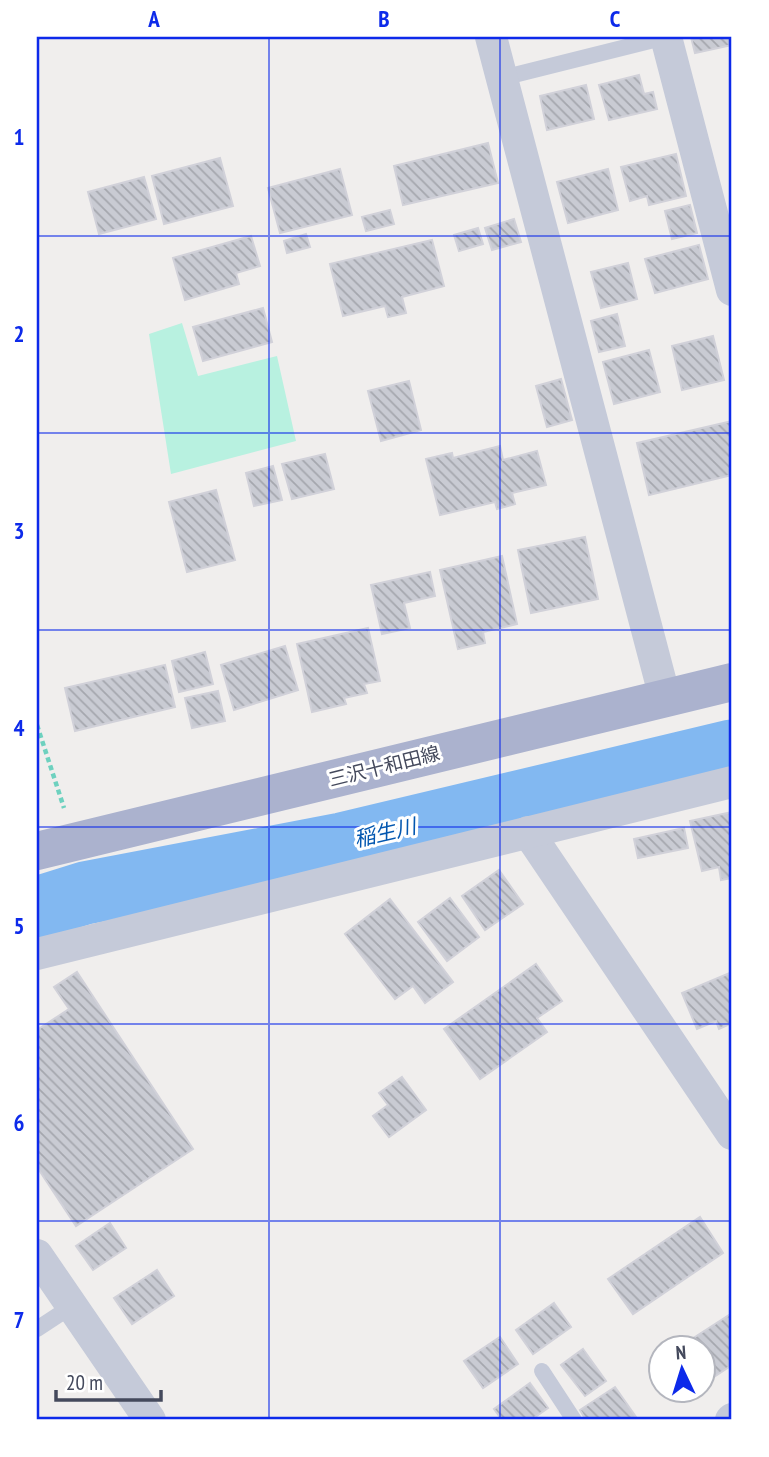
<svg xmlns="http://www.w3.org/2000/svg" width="769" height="1457" font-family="'PT Sans Narrow','Noto Sans JP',sans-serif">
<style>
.green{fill:#b8f1e0}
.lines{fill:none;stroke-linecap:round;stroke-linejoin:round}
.river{stroke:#82b8f1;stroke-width:63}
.building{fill:url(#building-back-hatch);stroke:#d1d1d9;stroke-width:2}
.path{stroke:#6ed1bf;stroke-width:4.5;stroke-dasharray:5 3.5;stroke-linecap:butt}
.lane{stroke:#c5cad9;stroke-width:16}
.street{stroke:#c5cad9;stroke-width:32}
.primary{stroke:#abb2ce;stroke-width:38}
.grid{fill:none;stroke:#0d2aea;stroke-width:2;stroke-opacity:0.55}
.labels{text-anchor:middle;stroke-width:6;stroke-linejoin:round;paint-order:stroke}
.street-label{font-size:19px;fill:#44495c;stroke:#fff}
.water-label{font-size:21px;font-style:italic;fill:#0357b0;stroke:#fff}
.neatline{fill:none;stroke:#0d2aea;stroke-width:2.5}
.grid-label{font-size:23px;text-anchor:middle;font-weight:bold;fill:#0d2aea}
</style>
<defs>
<pattern id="building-back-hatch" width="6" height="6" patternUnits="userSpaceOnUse" patternTransform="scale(1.75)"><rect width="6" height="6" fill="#c9cbd3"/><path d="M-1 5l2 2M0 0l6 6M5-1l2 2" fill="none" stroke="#a5a7ae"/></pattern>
</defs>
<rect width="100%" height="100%" fill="#f0eeed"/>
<polygon class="green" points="182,323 198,376 277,356 296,441 171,474 149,334"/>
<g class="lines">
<polyline class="river" points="37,908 85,893 342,844 732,751"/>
</g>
<g class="building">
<polygon points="691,37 732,37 732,45 695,53"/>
<polygon points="639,75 644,94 653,92 657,109 609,120 599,85"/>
<polygon points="586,85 594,119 547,130 540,96"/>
<polygon points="488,143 498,183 403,205 394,166"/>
<polygon points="676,154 686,196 649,205 647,196 630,201 621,167"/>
<polygon points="220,158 233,206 164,224 152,176"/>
<polygon points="340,169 352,215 280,233 268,188"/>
<polygon points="608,169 618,210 568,223 557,182"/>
<polygon points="144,177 156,219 99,234 88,192"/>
<polygon points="690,205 697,233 672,239 665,211"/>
<polygon points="390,210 394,224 366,231 362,217"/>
<polygon points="514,219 521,242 492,250 485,228"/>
<polygon points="478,228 483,244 459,251 454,235"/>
<polygon points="306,234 310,247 287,253 284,241"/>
<polygon points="251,236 260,266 236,273 239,284 185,300 173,258"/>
<polygon points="432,240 444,286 402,297 406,313 388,317 385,306 343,316 330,264"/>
<polygon points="699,245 708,279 655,293 645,259"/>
<polygon points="628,263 637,299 601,308 591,272"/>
<polygon points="263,308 272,342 203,361 193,327"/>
<polygon points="617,314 625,346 599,352 591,321"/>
<polygon points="713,336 724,380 682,390 672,346"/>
<polygon points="649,350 660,392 614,404 603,362"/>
<polygon points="561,379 572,420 547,427 536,386"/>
<polygon points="409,381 421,430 381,441 368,391"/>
<polygon points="732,421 732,475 649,495 637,443"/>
<polygon points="500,446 503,460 537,451 546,485 512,493 515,504 497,509 495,502 440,515 426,459 452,453 453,458"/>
<polygon points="325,454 334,489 292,499 282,464"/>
<polygon points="273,466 282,500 254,506 246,473"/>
<polygon points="216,490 235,560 187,572 169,502"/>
<polygon points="585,537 598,599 531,613 518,550"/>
<polygon points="502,556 517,624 483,632 485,643 458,649 440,570"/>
<polygon points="430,572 435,596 404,603 410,628 382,634 371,585"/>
<polygon points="368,628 380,681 364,684 367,693 344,698 346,704 312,712 297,644"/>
<polygon points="285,646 298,690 234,710 221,665"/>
<polygon points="205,652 213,684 179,692 172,661"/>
<polygon points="165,665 175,707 75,731 65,688"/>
<polygon points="218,691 225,721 192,728 185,698"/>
<polygon points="732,812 732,878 721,880 719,867 702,871 690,821"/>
<polygon points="684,828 688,848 638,858 634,839"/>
<polygon points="499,870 523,904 485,930 462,896"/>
<polygon points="450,898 479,937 447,961 418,922"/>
<polygon points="390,899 453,982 425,1003 413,986 395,999 345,934"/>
<polygon points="536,964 562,1001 537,1018 547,1032 480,1079 444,1029"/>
<polygon points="77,972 193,1149 76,1226 37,1167 37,1030 69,1009 54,987"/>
<polygon points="732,972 732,1023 719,1029 716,1021 697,1029 682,993"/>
<polygon points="402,1077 426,1110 389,1137 373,1116 388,1105 379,1093"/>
<polygon points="700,1217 723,1253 633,1314 608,1279"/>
<polygon points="110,1223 126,1248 93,1270 76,1246"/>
<polygon points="157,1270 174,1296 132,1324 114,1298"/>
<polygon points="554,1303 571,1327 533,1354 516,1330"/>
<polygon points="732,1313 732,1365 702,1385 702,1348 678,1348"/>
<polygon points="500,1337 518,1364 483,1388 464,1361"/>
<polygon points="583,1349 606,1381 585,1396 561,1365"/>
<polygon points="530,1383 548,1408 531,1420 502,1420 494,1409"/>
<polygon points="615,1387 636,1417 631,1420 586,1420 580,1410"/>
<polygon points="680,1390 694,1390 684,1397"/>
</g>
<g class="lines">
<polyline class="path" points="37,725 64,808"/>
<g class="lane">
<polyline points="502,78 666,37"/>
<polyline points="37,1329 72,1306"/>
<polyline points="542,1371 574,1420"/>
</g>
<g class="street">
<polyline points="491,37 665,698"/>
<polyline points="666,37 732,290"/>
<polyline points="528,832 732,1134"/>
<polyline points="37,954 732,782"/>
<polyline points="37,1255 150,1420"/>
<polyline points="731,1420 732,1419"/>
</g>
<polyline class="primary" points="37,851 732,682"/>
</g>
<path class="grid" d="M 269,37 L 269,1420M 500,37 L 500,1420M 37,236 L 732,236M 37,433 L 732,433M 37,630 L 732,630M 37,827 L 732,827M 37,1024 L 732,1024M 37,1221 L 732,1221"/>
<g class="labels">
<g class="street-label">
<text transform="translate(384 766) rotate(-14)" y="7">三沢十和田線</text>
</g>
<g class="water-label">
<text transform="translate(385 833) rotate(-13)" y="7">稲生川</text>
</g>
</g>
<rect width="769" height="1457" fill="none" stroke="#ffffff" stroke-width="77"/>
<g transform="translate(682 1369) rotate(356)"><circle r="33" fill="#ffffff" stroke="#b4b6be" stroke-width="2"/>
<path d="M0-5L12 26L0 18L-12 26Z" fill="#0d2aea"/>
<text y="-10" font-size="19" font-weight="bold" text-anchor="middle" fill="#44495c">N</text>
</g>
<path d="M56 1390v10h105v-10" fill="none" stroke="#44495c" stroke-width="3.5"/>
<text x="66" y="1390" font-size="21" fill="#44495c" stroke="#ffffff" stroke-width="5" paint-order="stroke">20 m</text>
<rect x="38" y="38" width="692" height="1380" class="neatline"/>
<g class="grid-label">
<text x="154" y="27">A</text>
<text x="384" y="27">B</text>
<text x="615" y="27">C</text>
<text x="19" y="145">1</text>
<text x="19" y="342">2</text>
<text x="19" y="539">3</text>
<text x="19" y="736">4</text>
<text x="19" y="934">5</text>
<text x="19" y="1131">6</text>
<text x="19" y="1328">7</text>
</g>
</svg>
